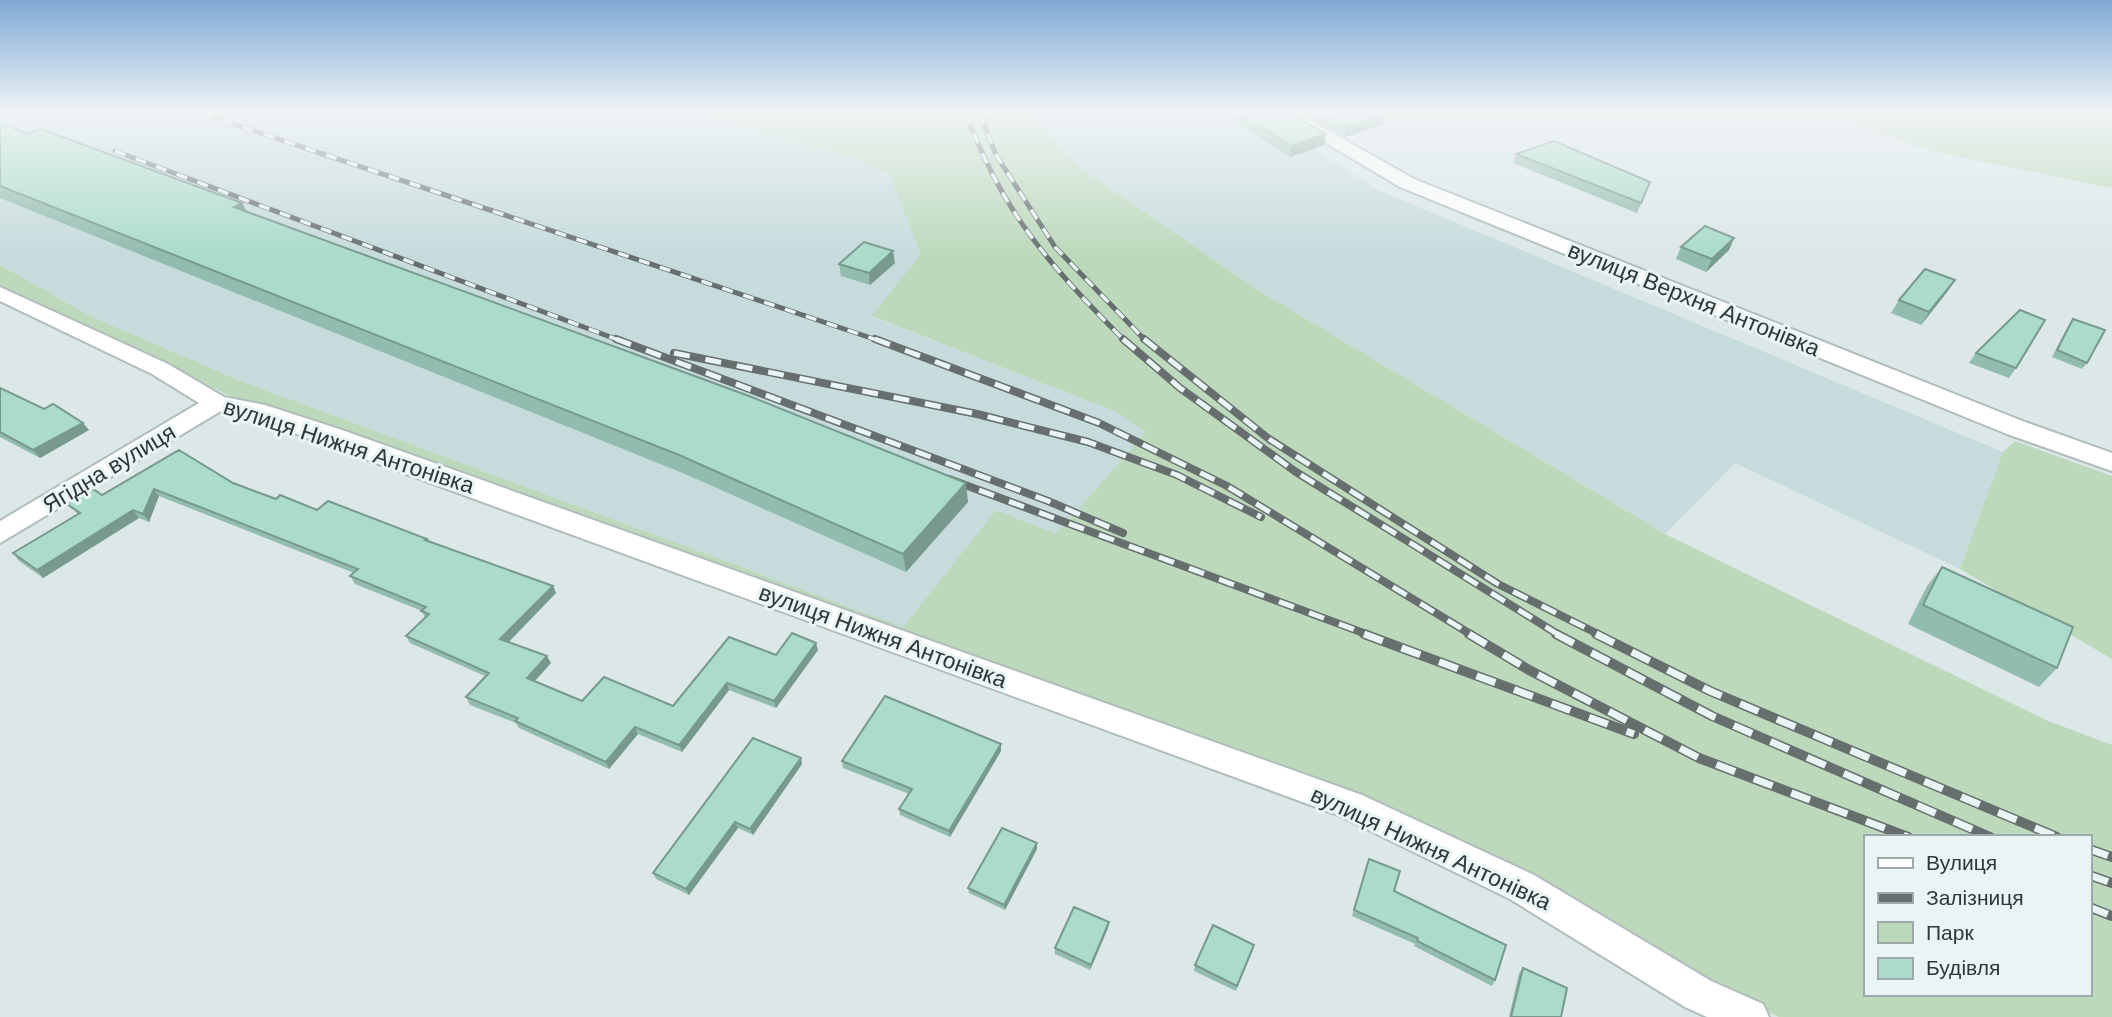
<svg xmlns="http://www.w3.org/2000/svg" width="2112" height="1017" font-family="Helvetica,sans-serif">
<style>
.built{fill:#c7dbdc}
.green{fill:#bcd9bb;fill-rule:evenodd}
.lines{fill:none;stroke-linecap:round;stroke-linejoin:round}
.minor-casing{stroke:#b1bcbc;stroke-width:4}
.minor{fill:#fff;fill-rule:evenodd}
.rail-far2-casing{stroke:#676e6e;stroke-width:5}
.rail-far1-casing{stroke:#676e6e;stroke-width:8}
.rail-casing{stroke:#676e6e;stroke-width:10}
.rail-far2{stroke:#e9f5f5;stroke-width:3.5;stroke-dasharray:11;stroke-linecap:butt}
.rail-far1{stroke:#e9f5f5;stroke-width:5;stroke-dasharray:16;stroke-linecap:butt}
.rail{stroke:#e9f5f5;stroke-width:7;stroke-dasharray:20;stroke-linecap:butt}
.wall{fill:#92bcaf}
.shaded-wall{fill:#77998e}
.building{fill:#aadbcb;stroke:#77998e;stroke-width:2}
.labels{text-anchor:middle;stroke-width:6;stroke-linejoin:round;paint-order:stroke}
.street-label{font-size:23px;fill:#313636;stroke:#e9f5f5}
</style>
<rect width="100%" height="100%" fill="#dce7e8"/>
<g class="built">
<polygon points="0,113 699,113 860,160 889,174 921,254 873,317 1116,412 1146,432 1055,535 996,510 903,627 238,380 90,316 0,265"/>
<polygon points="1030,113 1259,113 1378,190 2003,452 1960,569 1735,463 1665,534 1259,291 1082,169"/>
</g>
<g class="green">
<path d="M 699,113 L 1030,113 L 1082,169 L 1259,291 L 1665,534 L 2048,721 L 2112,745 L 2112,1017 L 1779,1017 L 1700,982 L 1525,874 L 339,432 L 230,396 L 0,286 L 0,265 L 90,316 L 238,380 L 903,627 L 996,510 L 1056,534 L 1146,432 L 1116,412 L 872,316 L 921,254 L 889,174 L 860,160 ZM 1865,837 L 2089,837 L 2089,994 L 1865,994 Z"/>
<polygon points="1824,113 2112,113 2112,188 1932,151"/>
<polygon points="2015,441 2112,476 2112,659 1960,569 2003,452"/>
</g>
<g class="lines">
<g class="minor-casing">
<g id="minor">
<polygon points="1276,113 1297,113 1414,179 2025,422 2112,453 2112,471 2007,434 1400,187"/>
<polygon points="0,287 168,364 224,397 265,405 342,430 1362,795 1534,875 1711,981 1763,1004 1769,1017 1707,1017 1685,1007 1510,899 1338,815 253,418 221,411 0,543 0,521 199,403 152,374 0,301"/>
</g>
</g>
<use href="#minor" class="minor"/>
<g class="rail-far2-casing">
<g id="rail-far2">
<polyline points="201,113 880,341"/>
<path d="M 965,113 C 974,134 983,156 994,177 C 1026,240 1075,291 1125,341"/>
<polyline points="980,113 996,155 1055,247 1146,341"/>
<polyline points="115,151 621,341"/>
</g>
</g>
<g class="rail-far1-casing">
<g id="rail-far1">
<polyline points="616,339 1048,501 1123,533"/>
<polyline points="875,339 1099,423 1227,486 1472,635"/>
<polyline points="1123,339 1180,388 1296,472 1559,635"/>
<polyline points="1144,339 1269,439 1498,584 1600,635"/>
<polyline points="674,353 977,414 1088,442 1177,475 1261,517"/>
<polyline points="949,479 1369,635"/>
</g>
</g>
<g class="rail-casing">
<g id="rail">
<polyline points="1364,634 1634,734"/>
<polyline points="1469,634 1529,670 1699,758 1908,837"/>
<polyline points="1556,634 1712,716 1990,837"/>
<polyline points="1596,634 1710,691 2057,837"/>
<polyline points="2089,849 2112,857"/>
<polyline points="2089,875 2112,883"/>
<polyline points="2089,907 2112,916"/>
</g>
</g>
<use href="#rail-far2" class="rail-far2"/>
<use href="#rail-far1" class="rail-far1"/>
<use href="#rail" class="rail"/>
</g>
<g class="wall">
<polygon points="1222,113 1290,113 1324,145 1290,157"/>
<polygon points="1302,113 1380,113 1383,115 1381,125 1345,137"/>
<polygon points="0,123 27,134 242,203 246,211 968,502 906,572 685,474 0,198"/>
<polygon points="1516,154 1650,182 1637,213 1513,163"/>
<polygon points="1734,238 1729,250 1706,272 1676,259 1681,247"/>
<polygon points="895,263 870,285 841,276 839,264"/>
<polygon points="1955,280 1947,292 1921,325 1891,313 1899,300"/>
<polygon points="2073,319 2087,363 2082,369 2052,357 2068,326"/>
<polygon points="1976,353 2016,368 2009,378 1969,363"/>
<polygon points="0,388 89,430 40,458 0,437"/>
<polygon points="179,450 233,483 276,499 428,542 553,586 556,593 508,642 551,663 535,681 582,701 673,706 776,655 818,650 776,708 729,690 682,752 638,734 609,769 519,728 516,723 470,705 466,697 485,676 410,643 406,636 425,618 422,611 355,584 350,576 354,573 159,496 149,522 139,518 43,578 19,561 13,553 78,514 67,504 102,495"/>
<polygon points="1942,567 2057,668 2039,687 1908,624 1927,586"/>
<polygon points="1001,751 950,837 900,815 899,809 909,794 843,768 842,761"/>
<polygon points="801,758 802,764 753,835 738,828 689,895 656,879 653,873"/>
<polygon points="1037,843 1037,849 1005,910 969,893 968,888"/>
<polygon points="1369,859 1394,891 1495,980 1492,986 1414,946 1415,944 1352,916"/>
<polygon points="1108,928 1090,970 1055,954 1055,948"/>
<polygon points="1253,950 1236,991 1194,971 1195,965"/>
<polygon points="1523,968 1561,1017 1509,1017 1519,973"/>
</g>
<g class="shaded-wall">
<polygon points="1383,115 1381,125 1345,137 1347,127"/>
<polygon points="1326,134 1324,145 1290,157 1291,146"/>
<polygon points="242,203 251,220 234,207"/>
<polygon points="1734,238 1729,250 1706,272 1712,259"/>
<polygon points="893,251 895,263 870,285 869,273"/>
<polygon points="1955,280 1947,292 1921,325 1929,312"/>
<polygon points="83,423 89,430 40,458 33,450"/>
<polygon points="966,483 968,502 906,572 903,554"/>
<polygon points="154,489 159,496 149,522 143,514"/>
<polygon points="133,510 139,518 43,578 37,570"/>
<polygon points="553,586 556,593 504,647 500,639"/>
<polygon points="816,643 818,650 776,708 774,701"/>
<polygon points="547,656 551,663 531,685 527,678"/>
<polygon points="727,683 729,690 682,752 679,745"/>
<polygon points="635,727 638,734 609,769 606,762"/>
<polygon points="1001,744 1001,751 950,837 949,831"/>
<polygon points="801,758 802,764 753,835 750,829"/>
<polygon points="735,822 738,828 689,895 686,889"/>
<polygon points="1037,843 1037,849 1005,910 1004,905"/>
<polygon points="1109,922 1108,928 1090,970 1091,965"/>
</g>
<g class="building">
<polygon points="1239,113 1290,113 1326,134 1291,146"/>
<polygon points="1323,113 1380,113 1383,115 1347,127"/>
<polygon points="0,123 27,134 41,129 242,203 234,207 749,396 966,483 903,554 679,455 0,186"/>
<polygon points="1554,141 1650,182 1641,203 1516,154"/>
<polygon points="1705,226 1734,238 1712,259 1681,247"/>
<polygon points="864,242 893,251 869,273 839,264"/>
<polygon points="1925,269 1955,280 1929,312 1899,300"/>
<polygon points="2020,310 2045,320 2016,368 1976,353"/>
<polygon points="2073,319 2105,330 2087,363 2057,350"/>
<polygon points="0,388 44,409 53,404 83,423 33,450 0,432"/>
<polygon points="179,450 233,483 276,499 280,495 317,510 328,501 427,539 425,540 553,586 500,639 547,656 527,678 582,701 604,677 673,706 729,637 776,655 792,633 816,643 774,701 727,683 679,745 635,727 606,762 515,721 518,718 466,697 489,673 406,636 429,614 421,611 426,607 350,576 358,569 154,489 143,514 133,510 37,570 13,553 80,513 67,504 93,489 102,495"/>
<polygon points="1942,567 2073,627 2057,668 1923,605"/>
<polygon points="885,696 1001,744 949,831 899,809 912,789 842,761"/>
<polygon points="753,738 801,758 750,829 735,822 686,889 653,873"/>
<polygon points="1002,828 1037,843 1004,905 968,888"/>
<polygon points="1369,859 1400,871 1394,891 1506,945 1495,980 1417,941 1418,938 1354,910"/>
<polygon points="1074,907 1109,922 1091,965 1055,948"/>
<polygon points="1213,925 1254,945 1237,986 1195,965"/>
<polygon points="1523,968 1567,988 1561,1017 1511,1017"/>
</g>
<linearGradient id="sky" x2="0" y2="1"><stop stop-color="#7fa9d5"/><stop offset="0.44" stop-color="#eff4f5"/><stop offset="1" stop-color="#eff4f5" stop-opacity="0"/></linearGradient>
<rect width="2112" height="255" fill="url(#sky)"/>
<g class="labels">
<g class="street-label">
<text transform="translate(1694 299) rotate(22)" y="8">вулиця Верхня Антонівка</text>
<text transform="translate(349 446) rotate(18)" y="8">вулиця Нижня Антонівка</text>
<text transform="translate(109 468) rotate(-31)" y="8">Ягідна вулиця</text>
<text transform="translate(883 636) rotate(20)" y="8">вулиця Нижня Антонівка</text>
<text transform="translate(1431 848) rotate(25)" y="8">вулиця Нижня Антонівка</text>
</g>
</g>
<rect x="1864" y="835" width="228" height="161" fill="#e9f5f5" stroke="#9fa9a9" stroke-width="2"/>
<rect x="1878" y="858" width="35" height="10" fill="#ffffff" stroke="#9fa9a9" stroke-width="2"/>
<text x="1926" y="870" font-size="21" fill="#313636">Вулиця</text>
<rect x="1878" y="893" width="35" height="10" fill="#676e6e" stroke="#9fa9a9" stroke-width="2"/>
<text x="1926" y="905" font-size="21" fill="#313636">Залізниця</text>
<rect x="1878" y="922" width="35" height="21" fill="#bcd9bb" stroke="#9fa9a9" stroke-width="2"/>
<text x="1926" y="940" font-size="21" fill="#313636">Парк</text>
<rect x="1878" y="958" width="35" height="21" fill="#aadbcb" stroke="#9fa9a9" stroke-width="2"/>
<text x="1926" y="975" font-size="21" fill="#313636">Будівля</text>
</svg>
